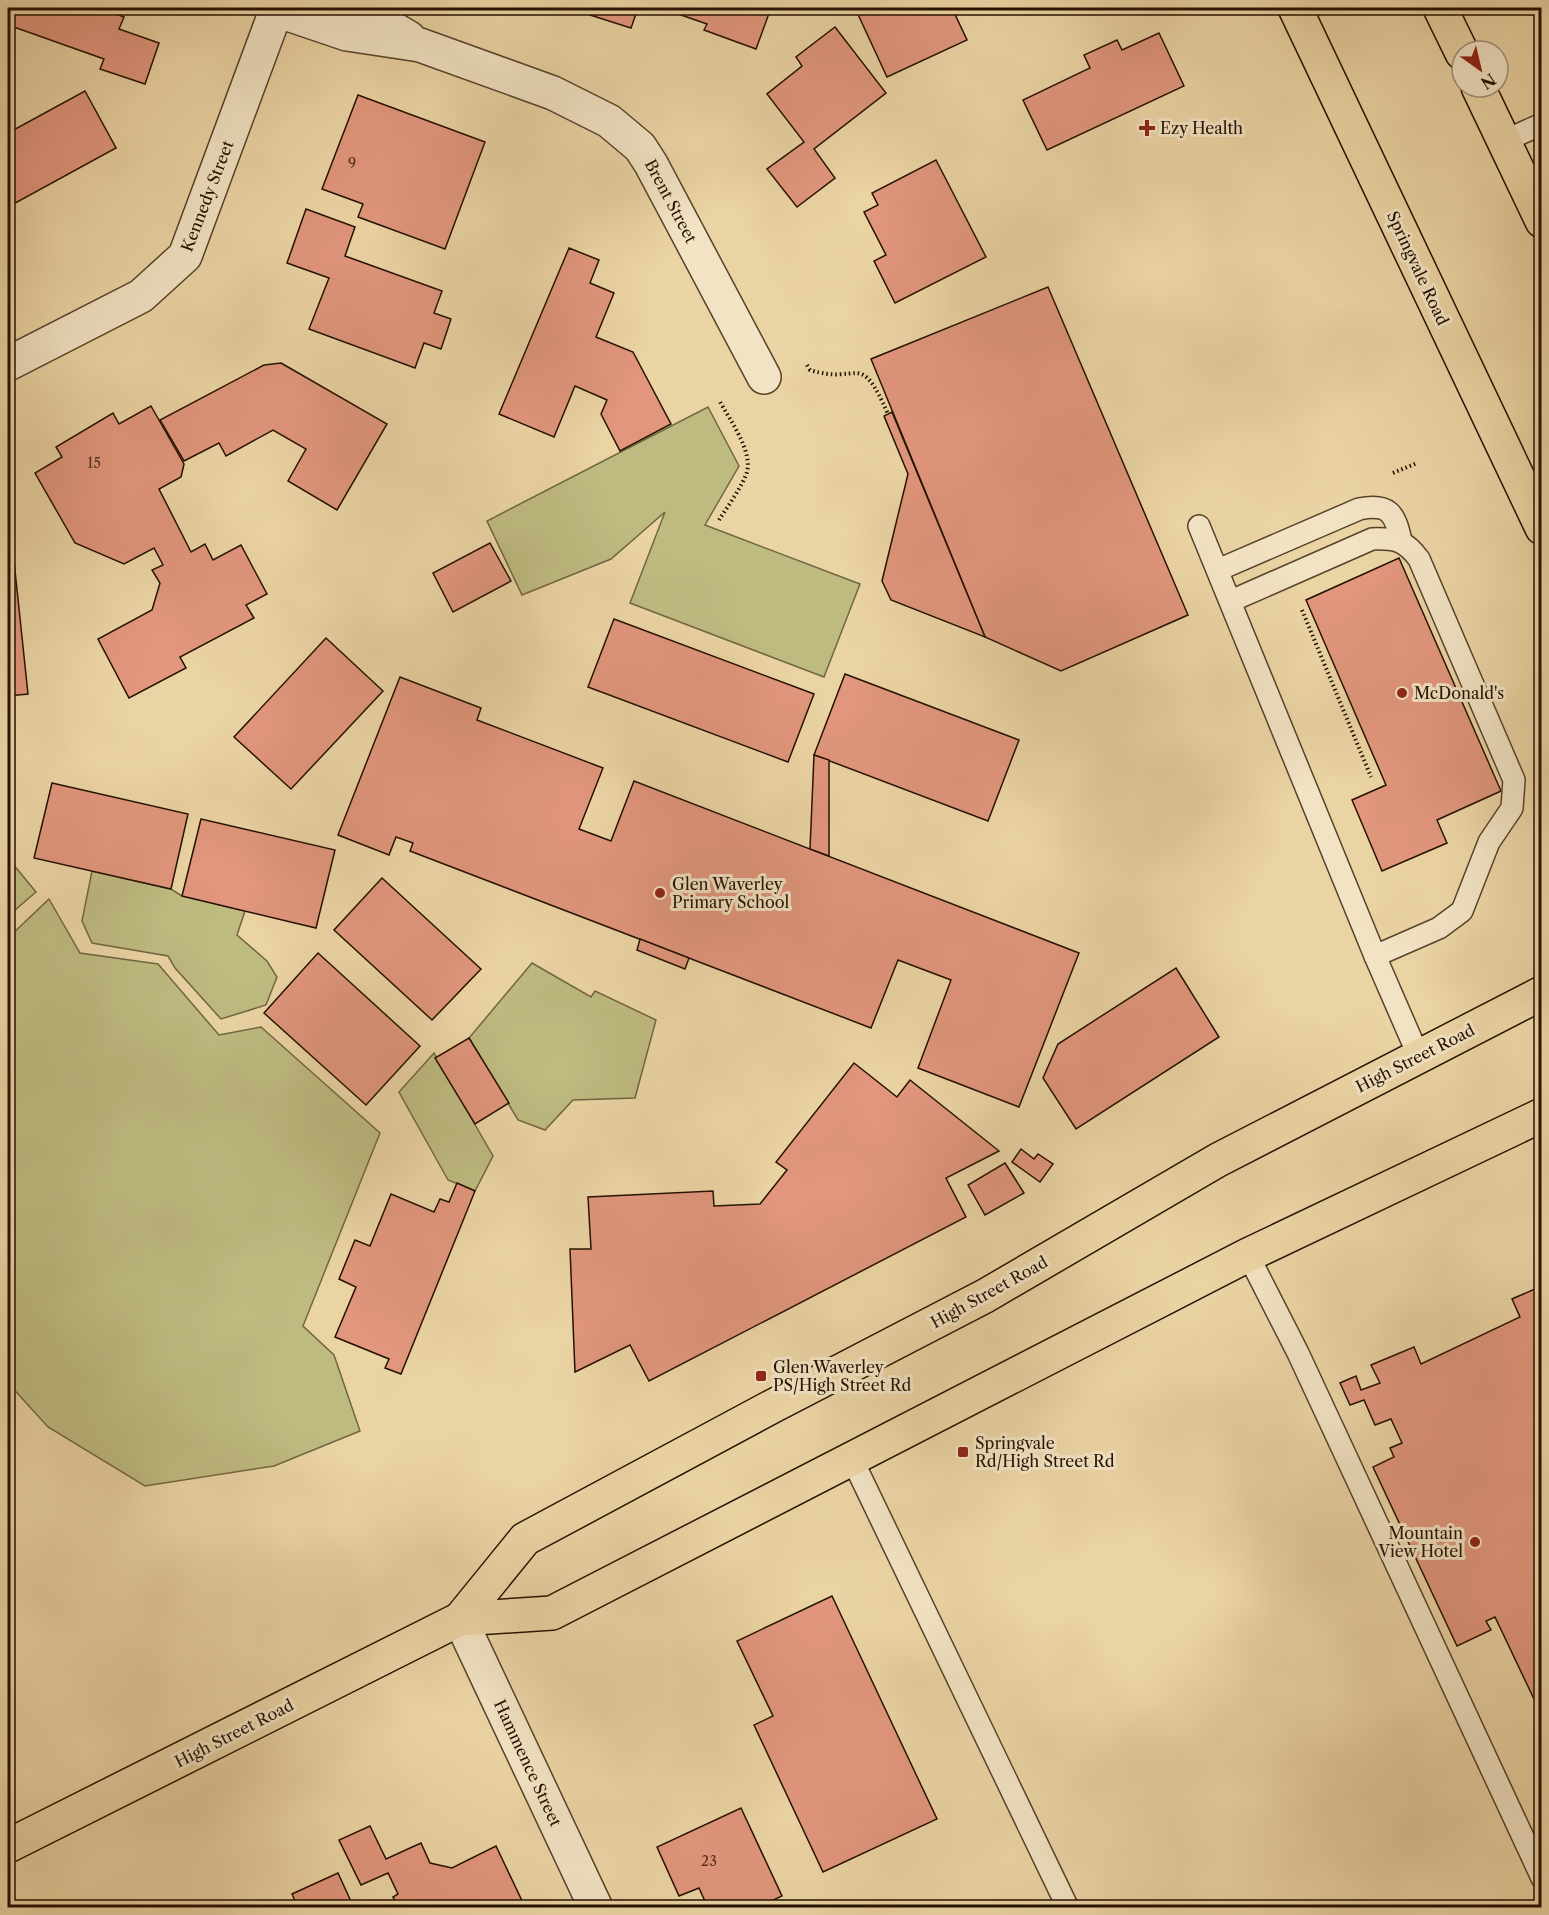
<svg xmlns="http://www.w3.org/2000/svg" width="1549" height="1915" font-family="'Libre Caslon Text',serif">
<style>
.green{fill:#bebb81;stroke:#716641;stroke-width:1.5}
.building{fill:#e1967d;stroke:#241101;stroke-width:1.5}
.lines{fill:none;stroke-linecap:round;stroke-linejoin:round}
.service-casing{stroke:#56422a;stroke-width:24}
.minor-casing{stroke:#56422a;stroke-width:36}
.primary-casing{stroke:#241101;stroke-width:36}
.trunk-casing{stroke:#241101;stroke-width:36}
.path{stroke:#241101;stroke-width:4;stroke-dasharray:1.5 3;stroke-linecap:butt}
.service{stroke:#f2e3c4;stroke-width:21}
.minor{stroke:#f2e3c4;stroke-width:33}
.primary{stroke:#ebd4a4;stroke-width:33}
.trunk{stroke:#ebd4a4;stroke-width:33}
.poi-dot{fill:#8f2418;stroke:#f2e3c4;stroke-width:2}
.labels{text-anchor:middle;stroke-width:6;stroke-linejoin:round;paint-order:stroke}
.number-label{font-size:14px;fill:#533220}
.poi-label{font-size:16px;fill:#241101;stroke:#f2e3c4;text-anchor:start}
.street-label{font-size:16px;fill:#241101;stroke:#f2e3c4}
</style>
<rect width="100%" height="100%" fill="#ebd4a4"/>
<filter id="stains"><feTurbulence type="fractalNoise" baseFrequency=".00333" numOctaves="4"/><feColorMatrix values="0 0 0 0 .2 0 0 0 0 .09 0 0 0 0 .02 0 0 0 .5 -.17"/></filter>
<radialGradient id="worn" r=".72"><stop offset=".6" stop-color="#630" stop-opacity="0"/><stop offset="1" stop-color="#630" stop-opacity=".3"/></radialGradient>
<g class="green">
<polygon points="708,407 739,466 705,525 860,584 824,677 630,603 665,512 611,559 522,595 487,521"/>
<polygon points="8,858 36,892 8,916"/>
<polygon points="92,871 171,889 182,896 245,911 237,935 267,961 277,977 266,1005 221,1019 175,968 168,956 92,943 82,921"/>
<polygon points="49,899 80,953 158,964 219,1035 261,1027 380,1133 303,1326 334,1355 360,1431 274,1466 145,1486 48,1427 8,1383 8,938"/>
<polygon points="532,963 591,997 595,991 656,1020 635,1098 573,1100 545,1130 518,1120 469,1038"/>
<polygon points="434,1053 493,1156 475,1191 448,1180 399,1092"/>
</g>
<g class="building">
<polygon points="18,8 110,8 108,11 124,17 119,29 159,43 145,84 100,69 104,59 11,26"/>
<polygon points="593,8 638,8 631,28 590,15"/>
<polygon points="661,8 771,8 756,49 704,30 707,24"/>
<polygon points="855,8 952,8 967,40 887,77"/>
<polygon points="835,27 886,93 814,149 835,178 797,207 767,169 804,142 767,94 802,66 796,57"/>
<polygon points="1159,33 1184,86 1047,150 1023,100 1090,68 1084,55 1117,40 1122,50"/>
<polygon points="85,91 116,148 8,207 8,133"/>
<polygon points="358,95 485,142 445,249 358,217 363,204 322,189"/>
<polygon points="936,160 986,257 895,303 874,261 886,255 864,212 878,205 872,193"/>
<polygon points="306,209 355,227 345,256 442,291 434,313 451,319 441,349 424,343 415,368 309,329 329,278 287,263"/>
<polygon points="569,248 599,260 590,283 614,293 596,337 633,352 671,424 620,451 601,414 607,400 575,386 554,437 499,414"/>
<polygon points="1048,287 1188,615 1061,671 985,637 871,359"/>
<polygon points="281,363 387,424 337,510 288,481 306,449 273,430 226,456 219,443 184,461 160,420 264,365"/>
<polygon points="151,406 184,464 181,477 159,489 191,552 205,544 213,560 241,545 267,594 246,605 254,618 180,657 186,668 129,698 98,639 152,610 160,583 152,570 163,565 154,548 124,564 75,543 35,473 62,457 56,447 113,413 119,424"/>
<polygon points="892,412 985,637 891,600 882,581 908,474 884,416"/>
<polygon points="8,504 28,694 8,696"/>
<polygon points="490,543 511,581 453,612 433,573"/>
<polygon points="1399,558 1501,791 1437,820 1447,843 1382,871 1352,800 1386,785 1306,600"/>
<polygon points="614,619 814,694 788,762 588,687"/>
<polygon points="326,638 383,691 291,789 234,737"/>
<polygon points="845,674 1019,740 988,821 814,755"/>
<polygon points="400,677 481,708 477,720 603,768 579,829 611,841 634,781 1079,953 1019,1107 918,1068 951,980 898,960 871,1028 410,851 413,843 396,837 389,855 338,835"/>
<polygon points="814,755 829,760 829,856 810,849"/>
<polygon points="52,783 188,814 171,889 34,858"/>
<polygon points="201,819 335,850 316,928 182,896"/>
<polygon points="382,878 481,969 432,1020 334,930"/>
<polygon points="640,939 689,958 685,969 637,950"/>
<polygon points="318,953 420,1046 366,1105 264,1013"/>
<polygon points="1176,968 1219,1037 1076,1129 1043,1078 1058,1044"/>
<polygon points="469,1038 509,1103 475,1124 435,1058"/>
<polygon points="854,1063 897,1097 910,1080 999,1151 946,1178 966,1217 649,1381 630,1345 575,1372 570,1249 591,1249 588,1197 713,1191 714,1206 760,1204 787,1170 776,1162"/>
<polygon points="1021,1149 1034,1159 1038,1154 1053,1164 1040,1182 1012,1162"/>
<polygon points="1005,1163 1024,1193 985,1215 968,1185"/>
<polygon points="457,1183 475,1191 401,1374 385,1368 389,1359 335,1337 356,1287 339,1279 355,1240 370,1246 391,1194 434,1212 440,1199 449,1202"/>
<polygon points="1542,1286 1542,1716 1495,1617 1486,1621 1491,1630 1457,1646 1373,1467 1394,1457 1390,1448 1402,1443 1391,1419 1375,1425 1364,1400 1350,1405 1340,1383 1356,1376 1361,1390 1380,1383 1371,1365 1414,1347 1421,1364 1520,1317 1512,1299"/>
<polygon points="832,1596 937,1819 823,1872 754,1725 773,1716 737,1641"/>
<polygon points="741,1808 782,1896 756,1908 708,1908 699,1888 679,1896 657,1847"/>
<polygon points="370,1826 386,1859 421,1843 430,1863 452,1868 496,1846 524,1905 519,1908 398,1908 393,1897 398,1894 388,1873 361,1885 339,1840"/>
<polygon points="338,1873 354,1908 298,1908 292,1894"/>
</g>
<g class="lines">
<g class="service-casing">
<g id="service">
<polyline points="1504,141 1542,124"/>
<polyline points="1199,526 1375,956 1419,1057"/>
<path d="M 1218,570 L 1359,509 C 1389,503 1395,513 1401,541"/>
<path d="M 1231,601 L 1372,539 C 1395,538 1405,540 1419,559 L 1514,780 L 1512,808 L 1489,842 L 1462,911 L 1439,928 L 1375,956"/>
<polyline points="1248,1255 1298,1353 1542,1878"/>
<polyline points="852,1459 1068,1908"/>
</g>
</g>
<g class="minor-casing">
<g id="minor">
<polyline points="359,8 409,38"/>
<polyline points="276,10 347,34 420,45 553,93 609,121 640,147 651,164 764,377"/>
<polyline points="8,364 141,296 185,256 277,8"/>
<polyline points="460,1619 596,1908"/>
</g>
</g>
<g class="primary-casing">
<g id="primary">
<polyline points="460,1619 525,1539 773,1406 985,1296 1218,1160 1542,993"/>
<polyline points="8,1846 460,1619 552,1613 1248,1255 1542,1115"/>
</g>
</g>
<g class="trunk-casing">
<g id="trunk">
<polyline points="1295,8 1542,528"/>
<polyline points="1440,8 1462,53"/>
<polyline points="1478,87 1542,221"/>
</g>
</g>
<g class="path">
<path d="M 807,365 L 810,370 C 860,386 859,348 888,414"/>
<polyline points="1393,473 1417,463"/>
<path d="M 719,520 C 728,506 739,491 746,475 C 755,453 729,419 719,400"/>
<polyline points="1302,610 1371,777"/>
</g>
<use href="#service" class="service"/>
<use href="#minor" class="minor"/>
<use href="#primary" class="primary"/>
<use href="#trunk" class="trunk"/>
</g>
<g class="poi-dot">
<path d="M1144 119h6v6h6v6h-6v6h-6v-6h-6v-6h6z"/>
<circle cx="1402" cy="693" r="6"/>
<circle cx="660" cy="893" r="6"/>
<rect x="755" y="1370" width="12" height="12" rx="3"/>
<rect x="957" y="1446" width="12" height="12" rx="3"/>
<circle cx="1475" cy="1542" r="6"/>
</g>
<g class="labels">
<g class="number-label">
<text x="352" y="168">9</text>
<text x="94" y="468">15</text>
<text x="709" y="1866">23</text>
</g>
<g class="poi-label">
<text x="1160" y="134">Ezy Health</text>
<text x="1414" y="699">McDonald's</text>
<text x="672" y="890">Glen Waverley<tspan x="672" dy="18">Primary School</tspan></text>
<text x="773" y="1373">Glen Waverley<tspan x="773" dy="18">PS/High Street Rd</tspan></text>
<text x="975" y="1449">Springvale<tspan x="975" dy="18">Rd/High Street Rd</tspan></text>
<text x="1463" y="1539" text-anchor="end">Mountain<tspan x="1463" dy="18">View Hotel</tspan></text>
</g>
<g class="street-label">
<text transform="translate(207 196) rotate(-69)" y="6">Kennedy Street</text>
<text transform="translate(671 201) rotate(62)" y="6">Brent Street</text>
<text transform="translate(1418 268) rotate(65)" y="6">Springvale Road</text>
<text transform="translate(1415 1058) rotate(-27)" y="6">High Street Road</text>
<text transform="translate(989 1292) rotate(-29)" y="6">High Street Road</text>
<text transform="translate(234 1733) rotate(-27)" y="6">High Street Road</text>
<text transform="translate(528 1763) rotate(65)" y="6">Hammence Street</text>
</g>
</g>
<rect width="1549" height="1915" fill="none" stroke="#ebd4a4" stroke-width="30"/>
<rect x="9" y="9" width="1531" height="1897" fill="none" stroke="#241101" stroke-width="3"/>
<rect x="15" y="15" width="1519" height="1885" fill="none" stroke="#241101" stroke-width="1.5"/>
<g transform="translate(1480 69) rotate(146)"><circle r="28" fill="#f2e3c4" stroke="#a08f76" stroke-width="1.5"/>
<path d="M0-4.5L10 22L0 15L-10 22Z" fill="#8f2418"/>
<text y="-9" font-size="16" font-weight="bold" text-anchor="middle" fill="#241101">N</text>
</g>
<rect width="100%" height="100%" filter="url(#stains)"/>
<rect width="100%" height="100%" fill="url(#worn)"/>
</svg>
